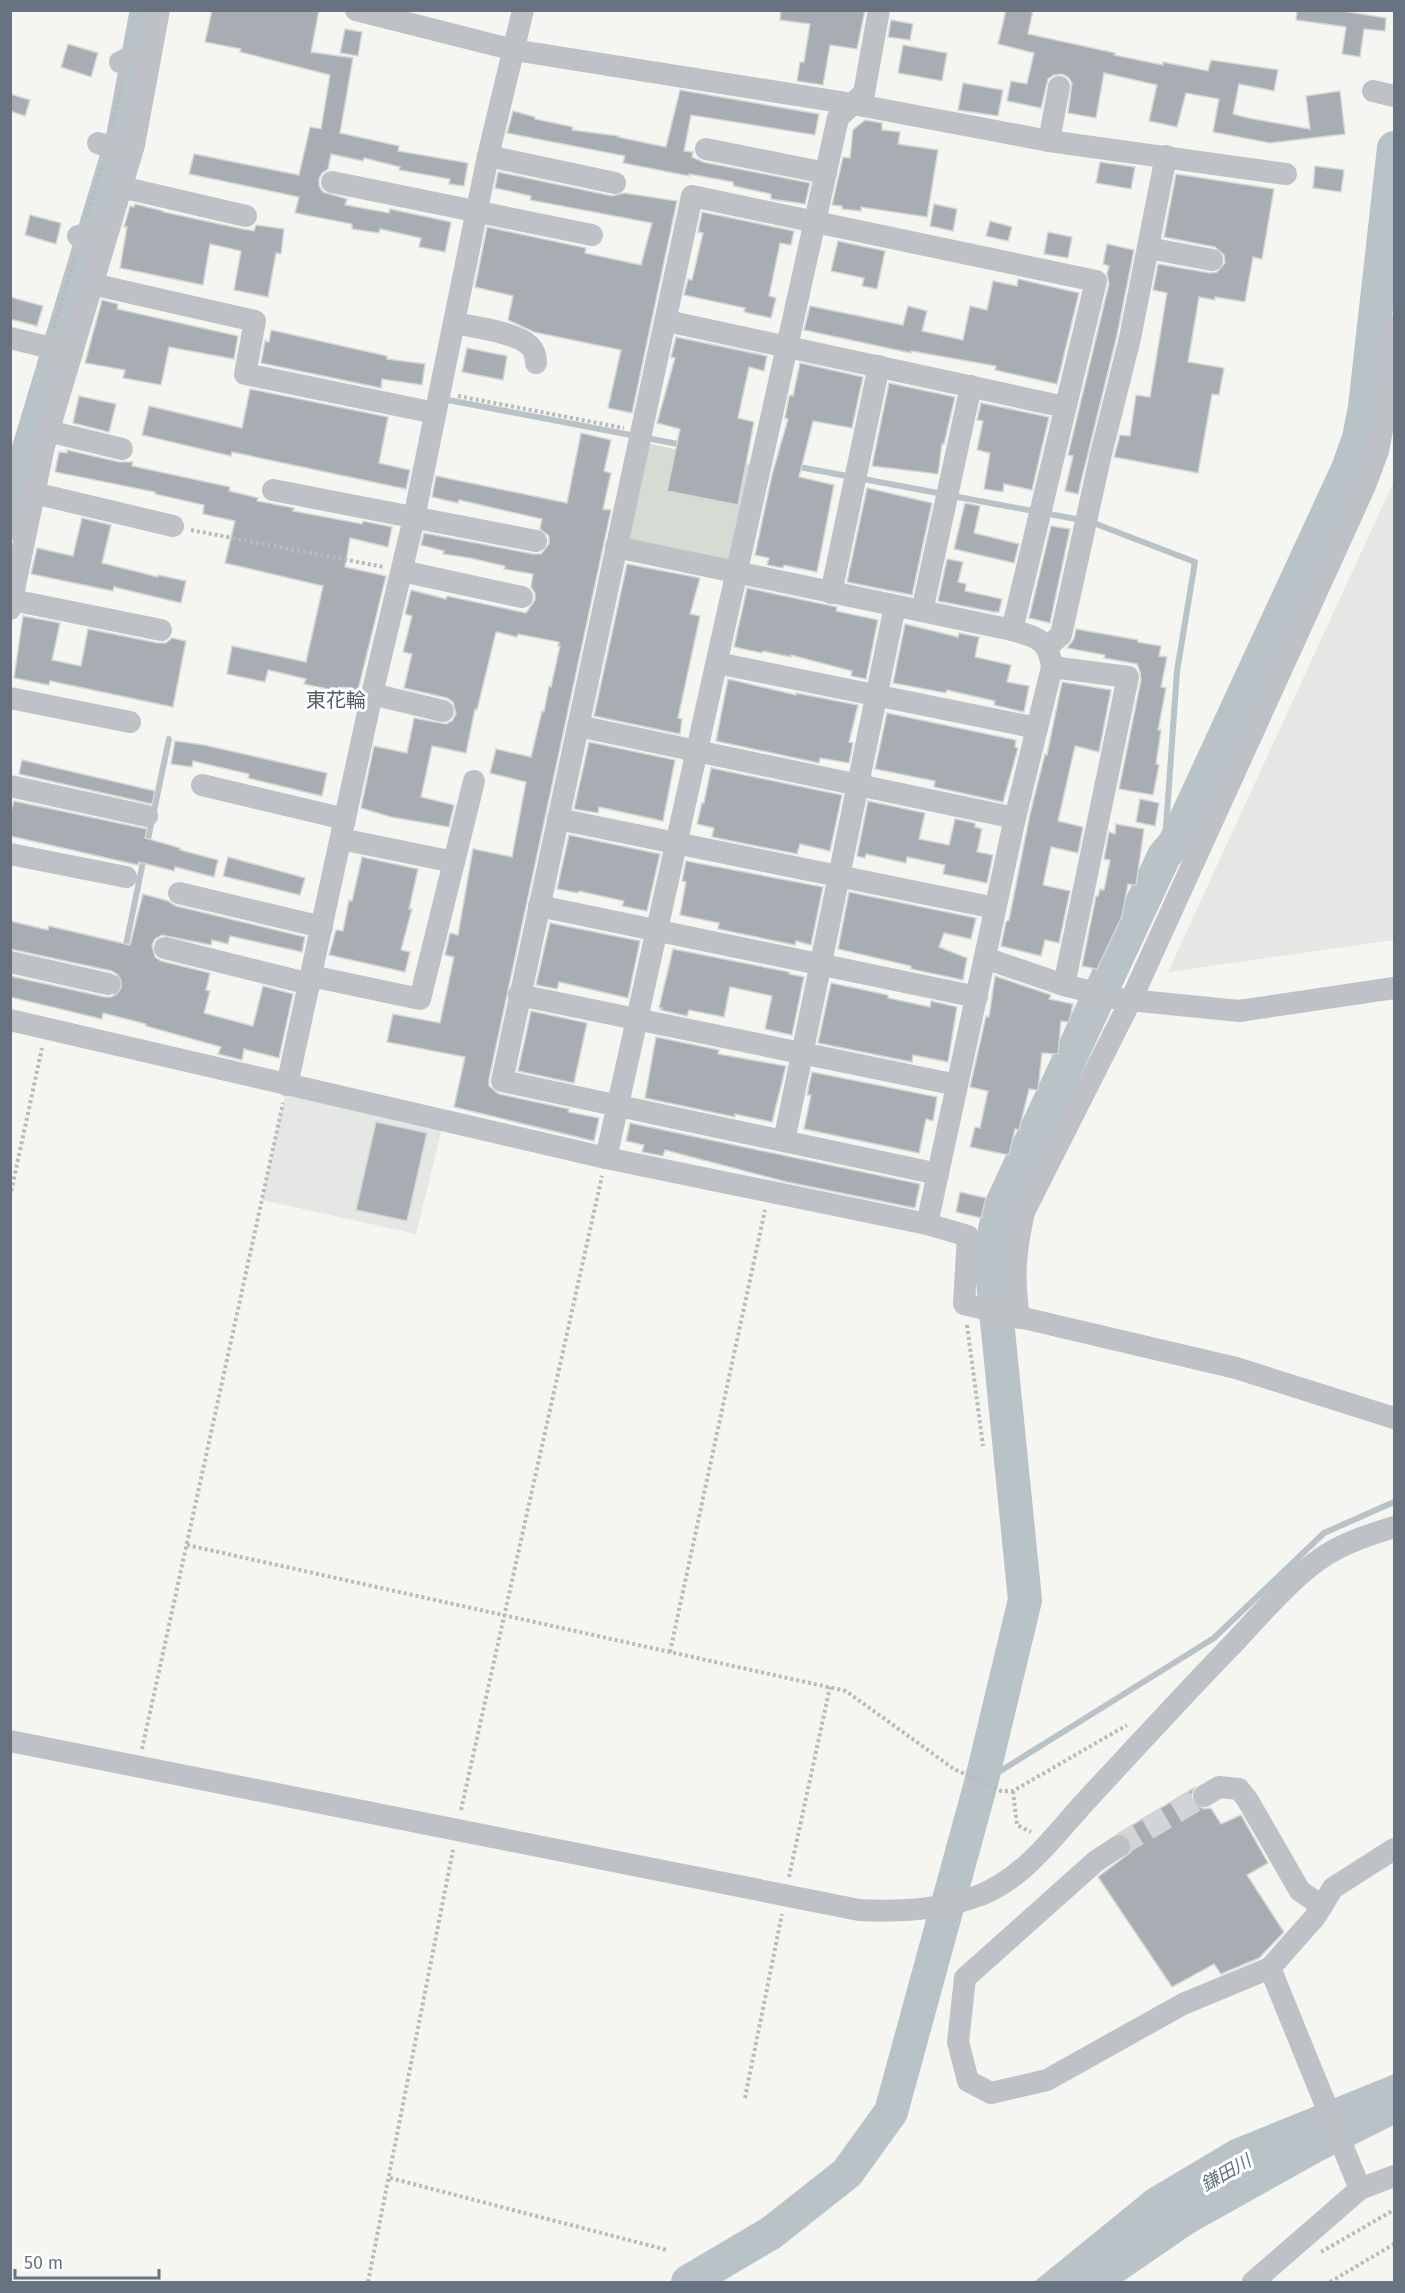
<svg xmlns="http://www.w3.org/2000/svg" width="1405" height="2293" font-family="'Fira Sans','Noto Sans JP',sans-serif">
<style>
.built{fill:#e5e7e5}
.green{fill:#d6dbd3}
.water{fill:#b9c2c7}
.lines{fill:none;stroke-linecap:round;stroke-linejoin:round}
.stream{stroke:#b9c2c7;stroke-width:6}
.river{stroke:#b9c2c7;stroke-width:34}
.building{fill:#a7adb3;stroke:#d6d6d4;stroke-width:1.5}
.minor-tunnel{stroke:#d2d4d6;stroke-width:22;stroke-dasharray:22 11;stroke-linecap:butt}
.path{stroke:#b8babd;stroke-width:4;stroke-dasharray:3 3;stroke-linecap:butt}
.minor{stroke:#bec1c5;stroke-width:22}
.labels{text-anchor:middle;stroke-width:6;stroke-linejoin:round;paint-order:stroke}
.water-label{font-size:18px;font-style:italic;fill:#63747d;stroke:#fff}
.quarter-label{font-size:20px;fill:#545d66;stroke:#fff}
</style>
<rect width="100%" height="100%" fill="#f5f5f2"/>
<g class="built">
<polygon points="1394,481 1394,940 1168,972"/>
<polygon points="287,1085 444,1120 416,1234 262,1200"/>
</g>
<polygon class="green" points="646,443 750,465 729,562 625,540"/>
<polygon class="water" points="1394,2074 1394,2125 1322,2161 1195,2232 1122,2282 1034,2282 1147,2190 1231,2140"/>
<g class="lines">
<g class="stream">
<polyline points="443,399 683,445"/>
<polyline points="794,466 943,494"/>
<polyline points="953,496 1081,520"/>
<polyline points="1091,522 1195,562 1177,671 1164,856"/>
<polyline points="147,844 169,739"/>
<polyline points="125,950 144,857"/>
<polyline points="116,992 121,969"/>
<polyline points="981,1783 1214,1638 1324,1533 1394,1502"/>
</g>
<g class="river">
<polyline points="10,523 21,475 123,137 147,10"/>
<polyline points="688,2282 771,2233 847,2173 891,2112 981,1783 1025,1600 991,1261 995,1229 1002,1204 1164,856 1175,843 1348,469 1359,438 1365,407 1394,148"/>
</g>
</g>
<g class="building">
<polygon points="212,10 319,10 311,52 353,58 340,133 399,146 398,151 468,163 464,186 449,184 450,179 399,170 400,167 364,158 363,161 331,154 328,169 322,173 319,179 319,186 323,192 347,199 345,205 389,213 390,209 451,222 445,252 419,247 421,238 380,229 379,233 352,229 352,224 295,213 299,197 189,174 194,154 299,175 310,127 321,129 330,75 240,52 241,49 205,42"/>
<polygon points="781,10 865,10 857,49 830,45 823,85 797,81 800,62 804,62 810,24 780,20"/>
<polygon points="1006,10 1033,10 1028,34 1115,53 1114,55 1163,65 1163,62 1208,71 1211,60 1278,70 1274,91 1239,84 1233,114 1248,118 1310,129 1306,96 1340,91 1345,134 1270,143 1213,132 1219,99 1186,93 1177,127 1149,121 1157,85 1104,73 1096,118 1068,113 1072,83 1068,77 1062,74 1054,75 1048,79 1041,108 1007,101 1011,81 1027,84 1034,53 998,44"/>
<polygon points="1297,10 1337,10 1386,18 1385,31 1364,29 1360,57 1342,54 1346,27 1296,20"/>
<polygon points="891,20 913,24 910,40 888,37"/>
<polygon points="345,29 362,32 358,56 340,53"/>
<polygon points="68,44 98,53 91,77 61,67"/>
<polygon points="903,45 947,53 942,81 898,73"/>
<polygon points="963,83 1003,90 998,116 958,110"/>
<polygon points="680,90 819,114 815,135 691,115 684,151 693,152 692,157 703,162 810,183 805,204 771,199 771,194 734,186 733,182 689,174 689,176 623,163 625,156 507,133 513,111 535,117 535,119 573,127 572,130 619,136 618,137 666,147"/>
<polygon points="10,94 30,100 25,116 10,111"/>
<polygon points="865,120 882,123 882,130 900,132 898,144 938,150 927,217 861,207 861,211 842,209 842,206 832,205 843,157 850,158 853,130"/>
<polygon points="1100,162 1135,167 1131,189 1096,183"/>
<polygon points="1315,166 1344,170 1341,192 1313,188"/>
<polygon points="498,172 612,196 624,193 677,201 632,413 608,408 621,350 534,332 508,320 513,296 475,287 487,227 586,248 585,253 641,265 652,223 530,200 531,196 495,188"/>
<polygon points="1176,174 1274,189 1262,259 1253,257 1245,302 1215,297 1215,300 1199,297 1188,362 1224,368 1219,395 1212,394 1198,473 1114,457 1120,435 1130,436 1136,395 1150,397 1167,293 1153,290 1158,264 1210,273 1217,272 1225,263 1224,255 1215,247 1164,237"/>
<polygon points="135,204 163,211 163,212 243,229 254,231 256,225 284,229 281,254 276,253 268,297 234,290 241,251 210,244 203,285 120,268 127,227 124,227 130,206 134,207"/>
<polygon points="934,204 957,209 953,231 930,226"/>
<polygon points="702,212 794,231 791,245 780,243 769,296 776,298 771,318 744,312 745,308 684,295 688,279 692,280 703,233 698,232"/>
<polygon points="30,215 61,223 56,244 25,235"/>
<polygon points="990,221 1012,227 1008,241 986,236"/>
<polygon points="1048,232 1072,237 1068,258 1044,254"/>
<polygon points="838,241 885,251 877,289 862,286 864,278 831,271"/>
<polygon points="1107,244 1134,250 1117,335 1078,494 1065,491 1073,456 1068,455 1109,284 1107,274 1109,266 1103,264"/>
<polygon points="1018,279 1079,293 1057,384 995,370 996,366 911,351 911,353 804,330 810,306 903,325 908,306 927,311 922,331 963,340 970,306 987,310 993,281 1017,286"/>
<polygon points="10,297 43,306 37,326 10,319"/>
<polygon points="102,300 118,304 117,309 238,336 234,359 169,347 161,385 123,378 125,370 85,363"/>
<polygon points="271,330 387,356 387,359 425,364 422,385 382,379 381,388 261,363 265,341 269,342"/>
<polygon points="676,337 767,356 764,371 749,367 738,418 754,422 738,505 667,491 680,429 657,423 675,358 671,357"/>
<polygon points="467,348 507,356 503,380 462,372"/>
<polygon points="800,363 863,377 852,428 813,421 799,477 834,485 817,572 784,565 783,568 767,565 769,558 755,555 772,475 788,419 785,418 789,397 790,395 793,396"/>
<polygon points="889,383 955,397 944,444 942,444 938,474 872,466"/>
<polygon points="250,389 388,417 379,463 410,470 406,489 232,452 231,456 142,435 149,406 242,428"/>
<polygon points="79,396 116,404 109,432 73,423"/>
<polygon points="981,403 1049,417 1032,490 1004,484 1003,492 984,489 990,453 977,450 983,421 977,420"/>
<polygon points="581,433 611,440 604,471 611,473 603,509 611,510 489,1079 489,1086 499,1094 569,1109 568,1112 599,1118 594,1141 454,1107 465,1057 387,1042 393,1014 440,1023 454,957 445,955 450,933 458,935 473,849 512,857 526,782 490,773 496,749 531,757 542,711 544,712 549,686 551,687 560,646 558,646 559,642 518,634 517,637 496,632 477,710 475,709 466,753 432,746 421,797 454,805 449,827 391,817 361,808 374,746 407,753 414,718 446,724 452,721 456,714 453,702 447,698 404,688 412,654 403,652 412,616 405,614 411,590 446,599 447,596 526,613 535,600 535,593 531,587 533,574 504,569 505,566 470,558 443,554 444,551 421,545 424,533 533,554 541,554 549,544 549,536 540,529 542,519 459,500 458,503 432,497 436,476 567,503"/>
<polygon points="67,450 119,462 133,462 132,466 230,487 229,491 258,498 257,501 294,508 293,511 362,524 363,521 392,527 388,547 350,538 345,567 386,576 358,690 343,687 342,692 304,684 306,679 268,670 265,682 227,674 232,646 306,662 323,586 225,563 235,521 203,514 204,505 155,494 155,492 55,472 59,452 67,453"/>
<polygon points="867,488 932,503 912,595 847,582"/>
<polygon points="965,503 980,506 974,533 1019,544 1014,563 954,549"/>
<polygon points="82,518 111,525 102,563 158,577 158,575 186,581 181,603 114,587 113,591 31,574 37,548 73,556"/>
<polygon points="1051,526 1070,529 1050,623 1029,618"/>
<polygon points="947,559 963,562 958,582 966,584 965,591 1002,599 999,612 994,612 938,601"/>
<polygon points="627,564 700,578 690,614 700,616 678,718 682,719 680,734 594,716"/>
<polygon points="747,588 837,607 836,611 878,620 866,679 851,676 852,671 791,655 791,657 763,651 762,653 734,647"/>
<polygon points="23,616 60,623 52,660 81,666 88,629 158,643 166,643 172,638 186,641 173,707 50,681 49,685 14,678"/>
<polygon points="905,624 958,637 959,633 979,637 975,657 1011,665 1007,682 1029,686 1024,712 994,705 995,701 947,690 946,693 893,683"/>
<polygon points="1076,629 1138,640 1138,642 1161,646 1159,656 1167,657 1161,687 1166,688 1158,730 1161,730 1156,764 1159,765 1153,795 1119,789 1141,680 1140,672 1137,664 1104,658 1105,655 1067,648 1074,639"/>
<polygon points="728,679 796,695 796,693 858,705 849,742 853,743 849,763 820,758 819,763 716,741"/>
<polygon points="1062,682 1111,690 1099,752 1075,746 1058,821 1083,827 1078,853 1051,847 1043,885 1070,891 1059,943 1045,940 1041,956 1001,946 1006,922 1009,920 1030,814 1045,754 1047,755"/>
<polygon points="887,713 1016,740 1015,747 1018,748 1003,802 934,787 935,781 875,769"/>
<polygon points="175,741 204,745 327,773 322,796 248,778 249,774 193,761 192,767 171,764"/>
<polygon points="589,742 675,760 663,821 599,807 598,813 574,809"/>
<polygon points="22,760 155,791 152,804 19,774"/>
<polygon points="711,768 842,795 830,851 800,844 797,854 712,837 714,828 697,824 702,803 704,803"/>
<polygon points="1140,799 1159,803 1155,826 1136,822"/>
<polygon points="14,801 147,829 145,838 180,848 180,850 218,860 214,877 175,867 174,871 139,862 138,865 10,836 10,815"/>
<polygon points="868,801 925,813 919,839 949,845 955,819 975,823 975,827 982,829 977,852 993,855 987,883 943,874 945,865 907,857 906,863 866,854 865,858 857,856"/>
<polygon points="1116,824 1144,829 1136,885 1128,884 1122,916 1097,969 1082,966 1096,896 1098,896 1100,889 1104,890 1110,860 1104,859 1109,832 1115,834"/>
<polygon points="569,835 660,854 647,911 622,906 624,901 579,891 578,893 557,889"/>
<polygon points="228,857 305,878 300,895 223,876"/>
<polygon points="362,857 418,869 409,909 412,909 401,950 410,952 405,972 329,955 336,930 343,931 349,900 352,901"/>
<polygon points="686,861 823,887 811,945 796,941 795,945 718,929 719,923 680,915 686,882 682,881"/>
<polygon points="849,892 976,918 971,939 944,933 939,947 967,958 963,980 911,969 911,966 838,949"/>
<polygon points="143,894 168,901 176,906 305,937 302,952 230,936 228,944 212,940 211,945 162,935 155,939 152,945 155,957 161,961 210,973 206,990 210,991 204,1013 253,1026 263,986 293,994 279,1058 244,1049 242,1060 218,1054 221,1047 146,1026 146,1024 103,1013 102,1019 10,997 10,976 105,997 111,997 117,994 121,988 121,981 118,975 112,971 10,949 10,921 48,930 49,926 130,945"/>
<polygon points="550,923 640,941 628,998 559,982 557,989 536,985"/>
<polygon points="673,949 789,972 789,974 804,977 792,1035 765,1029 772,996 730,987 724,1017 689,1010 687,1016 661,1010 662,1008 659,1008"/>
<polygon points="995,976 1051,995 1049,999 1073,1004 1069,1022 1061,1021 1058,1054 1042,1053 1038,1090 1029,1089 1019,1130 1015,1129 1009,1155 970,1147 975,1127 980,1128 988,1091 970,1087 986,1016 989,1017"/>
<polygon points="831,983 888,995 888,998 930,1007 931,1001 957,1007 948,1062 913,1055 912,1062 818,1043"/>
<polygon points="531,1011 587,1023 574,1083 518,1071"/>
<polygon points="656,1037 719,1050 718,1054 786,1066 772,1122 735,1114 735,1117 645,1098"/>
<polygon points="812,1072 937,1097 933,1121 926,1119 919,1153 804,1129 811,1095 807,1095"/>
<polygon points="376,1122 427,1133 407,1221 356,1210"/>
<polygon points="630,1123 920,1184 915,1208 787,1182 665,1150 663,1156 642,1152 644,1145 626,1141"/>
<polygon points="960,1192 986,1198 981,1218 956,1212"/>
<polygon points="1194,1788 1191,1796 1193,1803 1204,1809 1211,1808 1221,1824 1241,1815 1268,1863 1247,1875 1284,1932 1259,1958 1221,1974 1214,1964 1172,1987 1098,1877 1131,1852 1131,1839 1126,1834 1119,1833"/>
</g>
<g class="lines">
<polyline class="minor-tunnel" points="1119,1846 1204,1796"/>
<g class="path">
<polyline points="111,127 122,82"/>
<polyline points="87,217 102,164"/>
<polyline points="53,329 76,253"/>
<polyline points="458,396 624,428"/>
<polyline points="191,530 384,567"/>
<polyline points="10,1197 42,1048"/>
<polyline points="967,1325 983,1446"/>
<polyline points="187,1545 846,1691 954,1769 1001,1791 1013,1791 1127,1725"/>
<polyline points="670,1652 765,1210"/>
<polyline points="142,1749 283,1103"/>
<polyline points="1013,1791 1017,1825 1031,1832"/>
<polyline points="461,1810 602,1176"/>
<polyline points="789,1877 830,1687"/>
<polyline points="745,2098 782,1914"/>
<polyline points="390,2178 667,2250"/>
<polyline points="1321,2252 1394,2210"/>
<polyline points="368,2282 453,1850"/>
<polyline points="1330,2282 1394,2244"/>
</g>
<g class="minor">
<polyline points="356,10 514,50 853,104 1049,141 1286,174"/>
<polyline points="120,62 130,57 149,61"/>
<polyline points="1373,91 1394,96"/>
<polyline points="1049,141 1059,87"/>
<polyline points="98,143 131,154"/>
<polyline points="706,149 826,173"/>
<polyline points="488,156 615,183"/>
<polyline points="332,182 592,235"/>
<polyline points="121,187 246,216"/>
<polyline points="78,236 86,235 105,240"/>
<polyline points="1148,248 1212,260"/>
<polyline points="92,284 255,321 245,374 435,413"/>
<polyline points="667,321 1065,407"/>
<path d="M 454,323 C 473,327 517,332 530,346 C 535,351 536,356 536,363"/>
<polyline points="10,338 72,353"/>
<polyline points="48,431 122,449"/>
<polyline points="273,490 536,541"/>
<polyline points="34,493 173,526"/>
<path d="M 616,547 L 1012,630 C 1037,638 1048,638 1052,667 L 1015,818 L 927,1224"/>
<polyline points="402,571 522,597"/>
<polyline points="831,593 879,366"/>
<polyline points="12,600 161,630"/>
<polyline points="10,609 44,446 134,145 159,10"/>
<polyline points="922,611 971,386"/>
<polyline points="1047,647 1061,635 1100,458 1130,338 1166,156"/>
<polyline points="717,663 1037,728"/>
<polyline points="1052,667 1128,677 1064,985"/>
<polyline points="372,694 443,711"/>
<polyline points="10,698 130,722"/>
<polyline points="578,726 1015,818"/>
<polyline points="202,785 345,819"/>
<polyline points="10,786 147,816"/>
<polyline points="558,819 995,908"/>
<polyline points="341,839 454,862"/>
<polyline points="10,854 126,877"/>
<polyline points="179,893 322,927"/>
<polyline points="539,906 977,997"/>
<polyline points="165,948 310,984"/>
<polyline points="985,958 1064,985 1119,999 1239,1011 1394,988"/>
<polyline points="10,962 108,984"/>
<polyline points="311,976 420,999 474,781"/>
<polyline points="519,995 957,1085"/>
<polyline points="10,1020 606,1158 927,1224 968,1236 964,1304 1236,1368 1394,1418"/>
<polyline points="287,1085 372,694 414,518 488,156 523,10"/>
<polyline points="784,1141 895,606"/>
<polyline points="606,1158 838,118 864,93 879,10"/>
<polyline points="938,1174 502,1081 692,196 1096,281 1012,630"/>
<path d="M 1019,1318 C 1013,1277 1015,1253 1024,1212 L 1131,1000 L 1364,488 L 1378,451 L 1384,420 L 1394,327"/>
<path d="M 10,1741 L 859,1910 C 897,1912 939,1910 975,1897 C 1022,1881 1052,1838 1084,1803 C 1132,1751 1180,1699 1229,1648 C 1256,1620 1288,1581 1320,1559 C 1342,1543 1369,1535 1394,1527"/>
<polyline points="1204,1796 1219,1787 1239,1789 1247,1799 1300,1891 1322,1906"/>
<polyline points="1119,1846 1096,1861 965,1978 958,2042 968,2081 991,2093 1047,2080 1183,2004 1270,1968 1315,1917 1333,1888 1394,1849"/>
<polyline points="1270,1968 1360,2189"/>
<polyline points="1253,2282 1360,2189 1394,2176"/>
</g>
</g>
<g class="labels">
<g class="water-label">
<text transform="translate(1226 2173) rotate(-30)" y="6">鎌田川</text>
</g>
<g class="quarter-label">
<text x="336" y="707">東花輪</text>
</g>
</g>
<rect width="1405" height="2293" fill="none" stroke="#677380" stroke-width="24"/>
<path d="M15 2269v9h144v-9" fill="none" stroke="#677380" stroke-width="3"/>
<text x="24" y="2269" font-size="18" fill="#677380" stroke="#ffffff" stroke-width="4.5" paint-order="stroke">50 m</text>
</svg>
